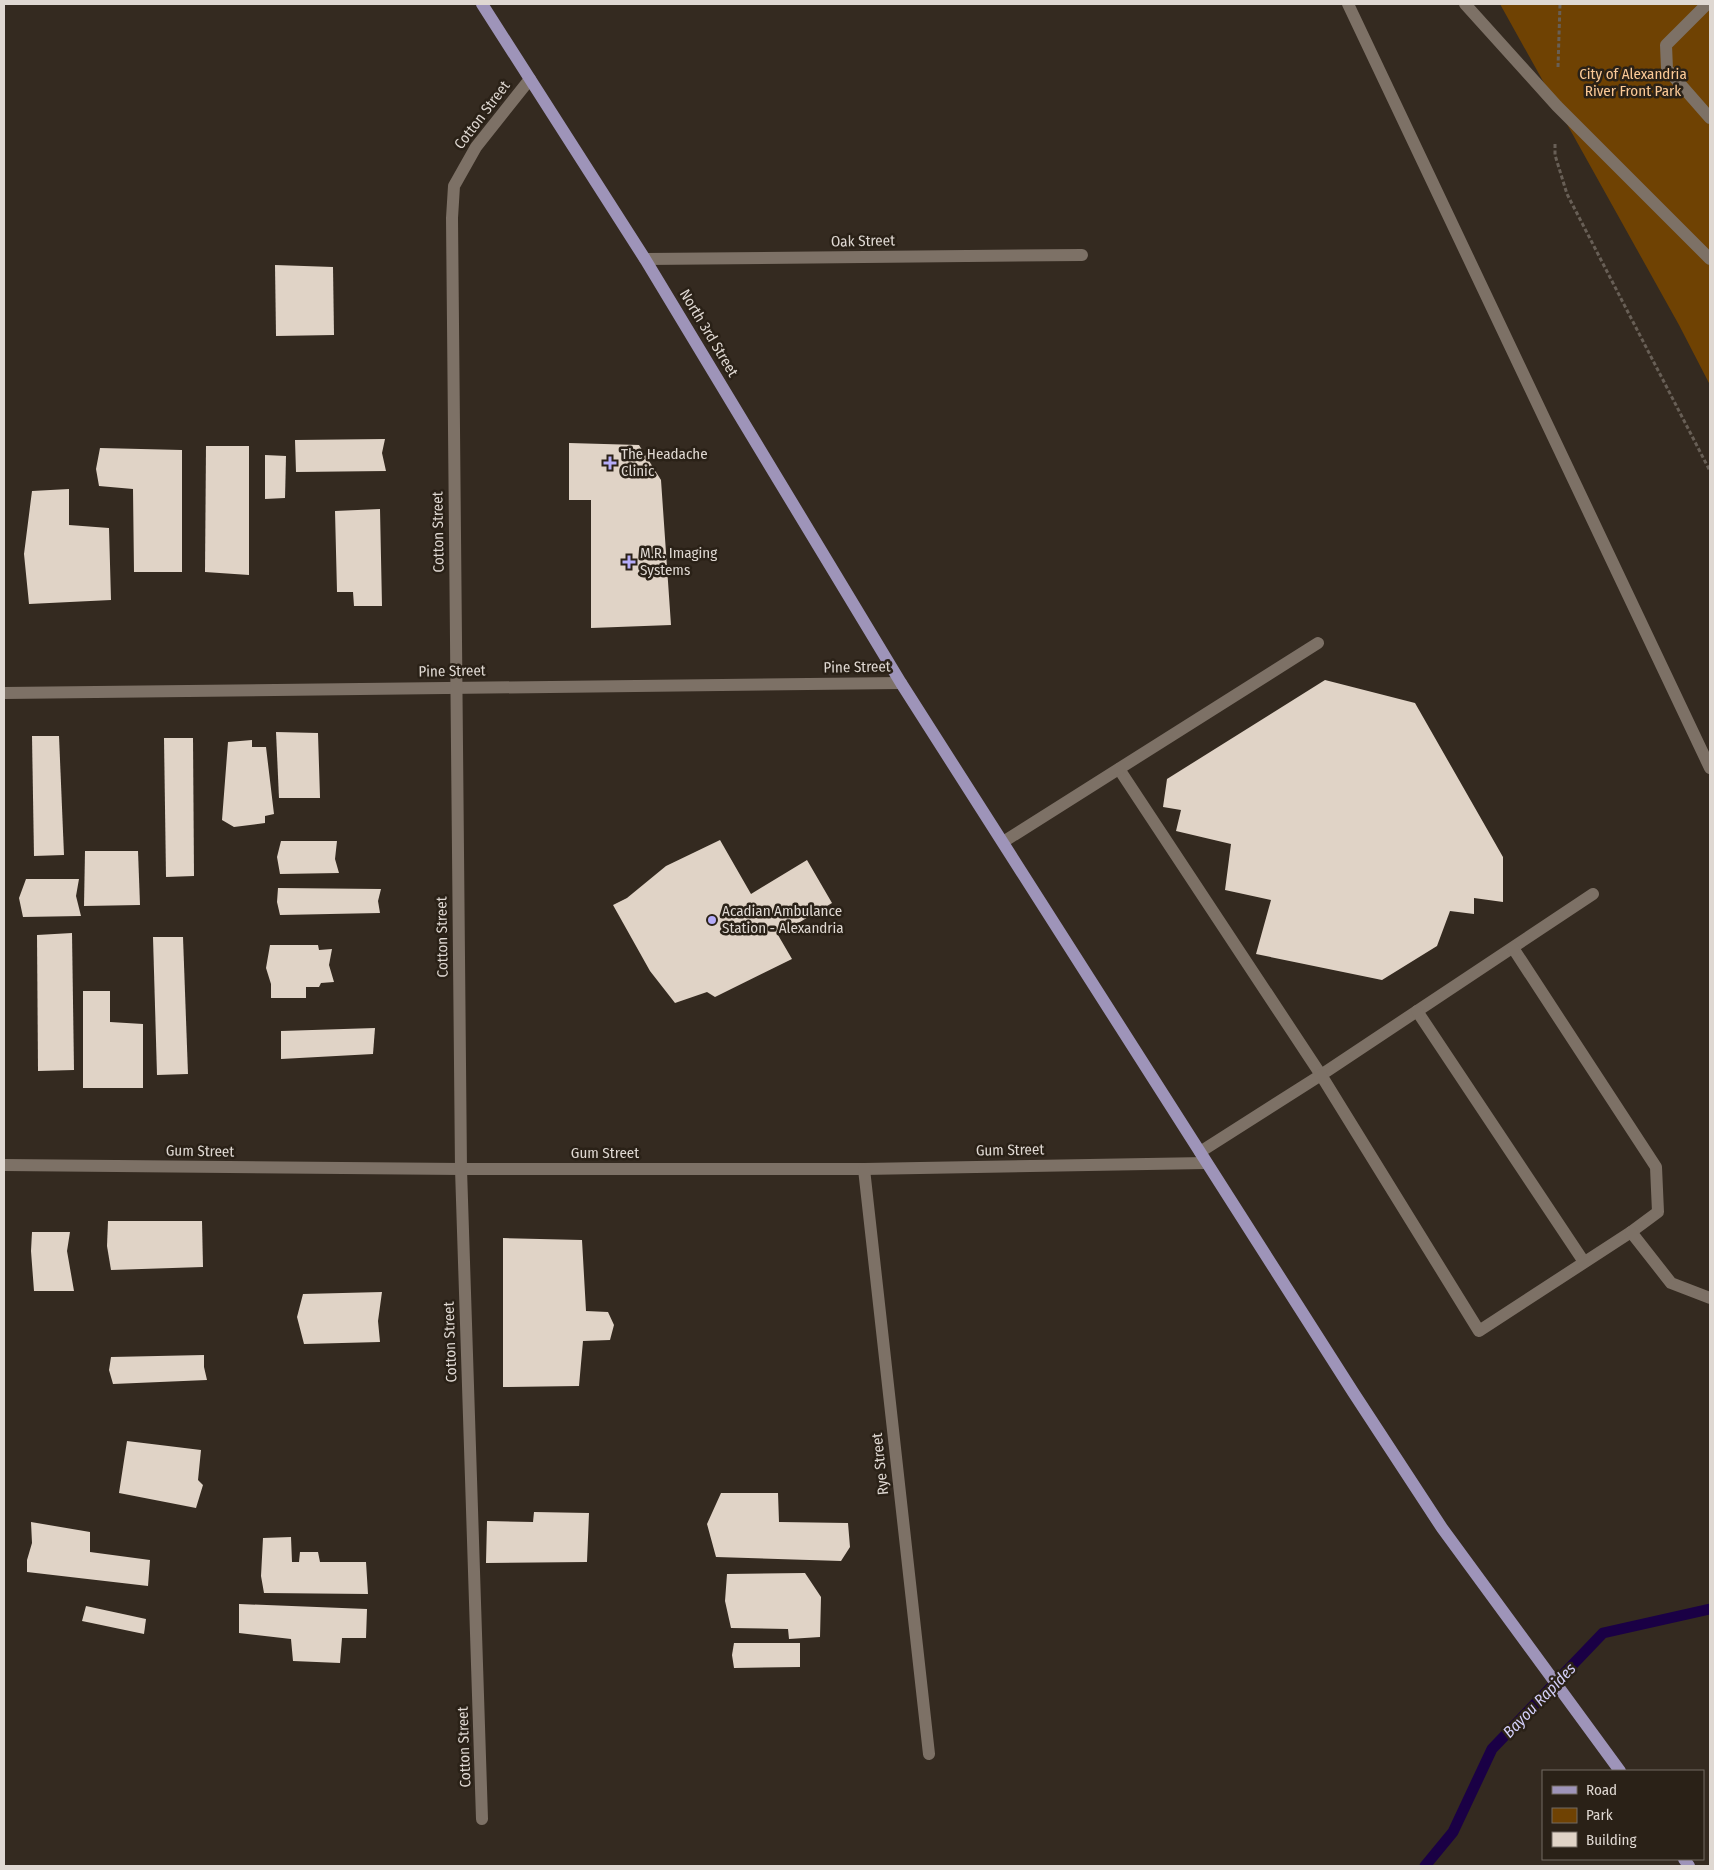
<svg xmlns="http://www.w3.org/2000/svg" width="1714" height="1870" font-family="'Fira Sans Condensed',sans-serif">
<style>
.green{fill:#6f4203}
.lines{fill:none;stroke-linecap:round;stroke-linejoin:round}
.stream{stroke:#1a0045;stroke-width:11}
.building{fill:#e0d3c6}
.path{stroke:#685f56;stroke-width:3;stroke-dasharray:4 2.5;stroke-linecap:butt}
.minor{stroke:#7d7166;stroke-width:12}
.major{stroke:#9e94b9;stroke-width:12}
.poi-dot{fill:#b5acf8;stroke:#2a2117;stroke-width:2}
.labels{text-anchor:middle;stroke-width:5;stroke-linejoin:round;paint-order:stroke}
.park-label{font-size:15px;fill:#fbc996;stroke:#2a2117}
.street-label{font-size:15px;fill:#dfd8d2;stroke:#2a2117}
.poi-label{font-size:15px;fill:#dfd8d2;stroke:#2a2117;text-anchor:start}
.water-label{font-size:16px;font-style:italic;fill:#d2cef8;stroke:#2a2117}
</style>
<rect width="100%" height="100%" fill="#342a20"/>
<polygon class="green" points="1500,4 1710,4 1710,385 1679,325"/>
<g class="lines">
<polyline class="stream" points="1425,1866 1453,1832 1492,1749 1603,1633 1710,1609"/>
</g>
<g class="building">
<polygon points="275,265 333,267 334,335 276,336"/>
<polygon points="385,439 382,453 386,471 296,472 295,440"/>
<polygon points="569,443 639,445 661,480 671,625 591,628 591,500 569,500"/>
<polygon points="206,446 249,446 249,575 205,572"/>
<polygon points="100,448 182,450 182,572 134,572 133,489 99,486 96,469"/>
<polygon points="265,455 286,456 285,498 265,499"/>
<polygon points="69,489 69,525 109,528 111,600 29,604 24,554 32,491"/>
<polygon points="380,509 382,606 354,606 353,592 337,592 335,511"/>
<polygon points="1325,680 1415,703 1503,857 1503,902 1474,898 1474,914 1450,911 1437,946 1382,980 1256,954 1271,900 1225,890 1231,844 1176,831 1181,810 1163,807 1167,779"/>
<polygon points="276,732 318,733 320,798 279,798"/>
<polygon points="32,736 59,736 64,855 34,856"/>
<polygon points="164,738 193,738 194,876 166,877"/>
<polygon points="252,740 252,747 266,747 274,814 265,816 265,823 234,827 222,820 228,742"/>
<polygon points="720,840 751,894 807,860 832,903 778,935 792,959 715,997 707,992 675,1003 650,971 613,905 627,898 666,866"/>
<polygon points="281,841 337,841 335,859 339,873 280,874 277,857"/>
<polygon points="85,851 138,851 140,905 84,906"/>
<polygon points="26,879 79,879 76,896 81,916 23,917 19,898"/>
<polygon points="278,888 381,889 378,901 380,913 280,915 277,902"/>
<polygon points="72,933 74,1070 38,1071 37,935"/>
<polygon points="153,937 183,937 188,1074 157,1075"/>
<polygon points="270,945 318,945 319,950 332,949 329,965 334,982 321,983 319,987 306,987 306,998 271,998 271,984 266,968"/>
<polygon points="83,991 110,991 110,1022 143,1024 143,1088 83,1088"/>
<polygon points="375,1028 373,1054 281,1059 281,1031"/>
<polygon points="108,1221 202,1221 203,1267 111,1270 107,1246"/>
<polygon points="32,1232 70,1232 67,1251 74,1291 34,1291 31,1251"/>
<polygon points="503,1238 582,1240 586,1311 608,1312 614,1325 610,1340 583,1341 579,1386 503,1387"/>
<polygon points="382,1292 378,1321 380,1342 304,1344 297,1317 303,1294"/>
<polygon points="204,1355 204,1367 207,1380 113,1384 109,1370 111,1357"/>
<polygon points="127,1441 201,1450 198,1480 203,1485 196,1508 119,1493"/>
<polygon points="721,1493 778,1493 779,1522 848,1523 850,1547 841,1561 716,1557 707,1524"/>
<polygon points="534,1512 589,1513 587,1562 486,1563 487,1521 533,1522"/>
<polygon points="31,1522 90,1532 90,1552 150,1560 148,1586 27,1572 27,1560 32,1543"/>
<polygon points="291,1537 292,1562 299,1562 300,1552 318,1552 320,1562 366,1562 368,1594 264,1593 261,1576 263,1538"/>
<polygon points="805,1573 821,1597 820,1637 789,1639 788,1629 731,1628 725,1601 727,1574"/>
<polygon points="239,1604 367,1609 366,1638 342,1638 340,1663 293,1661 291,1639 239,1633"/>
<polygon points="86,1606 146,1619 144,1634 82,1621"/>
<polygon points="734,1643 800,1643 800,1667 734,1668 732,1655"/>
</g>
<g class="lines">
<g class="path">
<polyline points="1558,67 1560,4"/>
<polyline points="1555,144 1555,155 1567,194 1710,471"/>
</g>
<g class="minor">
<polyline points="1348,4 1710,768"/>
<polyline points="1465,4 1557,106 1710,259"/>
<polyline points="1707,4 1666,45 1667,69 1710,118"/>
<polyline points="645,259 1082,255"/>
<polyline points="4,693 901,683"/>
<polyline points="1119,769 1321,1075 1593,894"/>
<polyline points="1003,842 1318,643"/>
<polyline points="1417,1011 1584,1262"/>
<polyline points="1200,1152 1321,1075 1479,1331 1631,1232 1658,1212 1656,1167 1513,948"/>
<polyline points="4,1165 461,1169 864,1169 1206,1163"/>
<polyline points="864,1169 929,1754"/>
<polyline points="1631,1232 1671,1283 1710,1298"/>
<polyline points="482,1819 461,1169 452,218 454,186 476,147 530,79"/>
</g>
<g class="major">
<polyline points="482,4 645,259 901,683 1353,1392 1442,1528 1620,1771"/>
<polyline points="1684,1859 1689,1866"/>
</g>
</g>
<g class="poi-dot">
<path d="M607.5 455.5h5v5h5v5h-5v5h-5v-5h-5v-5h5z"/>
<path d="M626.5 554.5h5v5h5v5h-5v5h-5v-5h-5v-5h5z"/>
<circle cx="712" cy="920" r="5"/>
</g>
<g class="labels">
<g class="park-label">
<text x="1633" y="79">City of Alexandria<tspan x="1633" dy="17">River Front Park</tspan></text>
</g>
<g class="street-label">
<text transform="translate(482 115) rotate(-53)" y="5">Cotton Street</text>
<text transform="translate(863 241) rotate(-1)" y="5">Oak Street</text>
<text transform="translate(709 333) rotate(59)" y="5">North 3rd Street</text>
<text transform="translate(438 532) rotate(-91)" y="5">Cotton Street</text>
<text transform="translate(857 667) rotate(-1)" y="5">Pine Street</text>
<text transform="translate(452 671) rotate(-1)" y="5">Pine Street</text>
<text transform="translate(442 937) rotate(-91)" y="5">Cotton Street</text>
<text transform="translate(1010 1150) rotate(-1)" y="5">Gum Street</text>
<text transform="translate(200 1151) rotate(1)" y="5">Gum Street</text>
<text x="605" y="1158">Gum Street</text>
<text transform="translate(450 1342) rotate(-92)" y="5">Cotton Street</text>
<text transform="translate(880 1464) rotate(-96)" y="5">Rye Street</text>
<text transform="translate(464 1747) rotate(-92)" y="5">Cotton Street</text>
</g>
<g class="poi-label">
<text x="621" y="459">The Headache<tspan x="621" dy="17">Clinic</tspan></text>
<text x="640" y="558">M.R. Imaging<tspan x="640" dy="17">Systems</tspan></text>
<text x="722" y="916">Acadian Ambulance<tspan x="722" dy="17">Station - Alexandria</tspan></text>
</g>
<g class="water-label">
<text transform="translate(1539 1700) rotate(-46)" y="6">Bayou Rapides</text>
</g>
</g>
<rect width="1714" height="1870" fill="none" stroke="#dfd8d2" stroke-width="10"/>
<rect x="1542" y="1770" width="162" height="90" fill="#2a2117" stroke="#726a62"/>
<rect x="1552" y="1786" width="25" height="8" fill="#9e94b9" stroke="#726a62"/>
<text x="1586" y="1795" font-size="15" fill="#dfd8d2">Road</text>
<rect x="1552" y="1808" width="25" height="15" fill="#6f4203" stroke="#726a62"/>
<text x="1586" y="1820" font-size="15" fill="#dfd8d2">Park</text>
<rect x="1552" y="1832" width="25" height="15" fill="#e0d3c6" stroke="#726a62"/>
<text x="1586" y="1845" font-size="15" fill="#dfd8d2">Building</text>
</svg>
